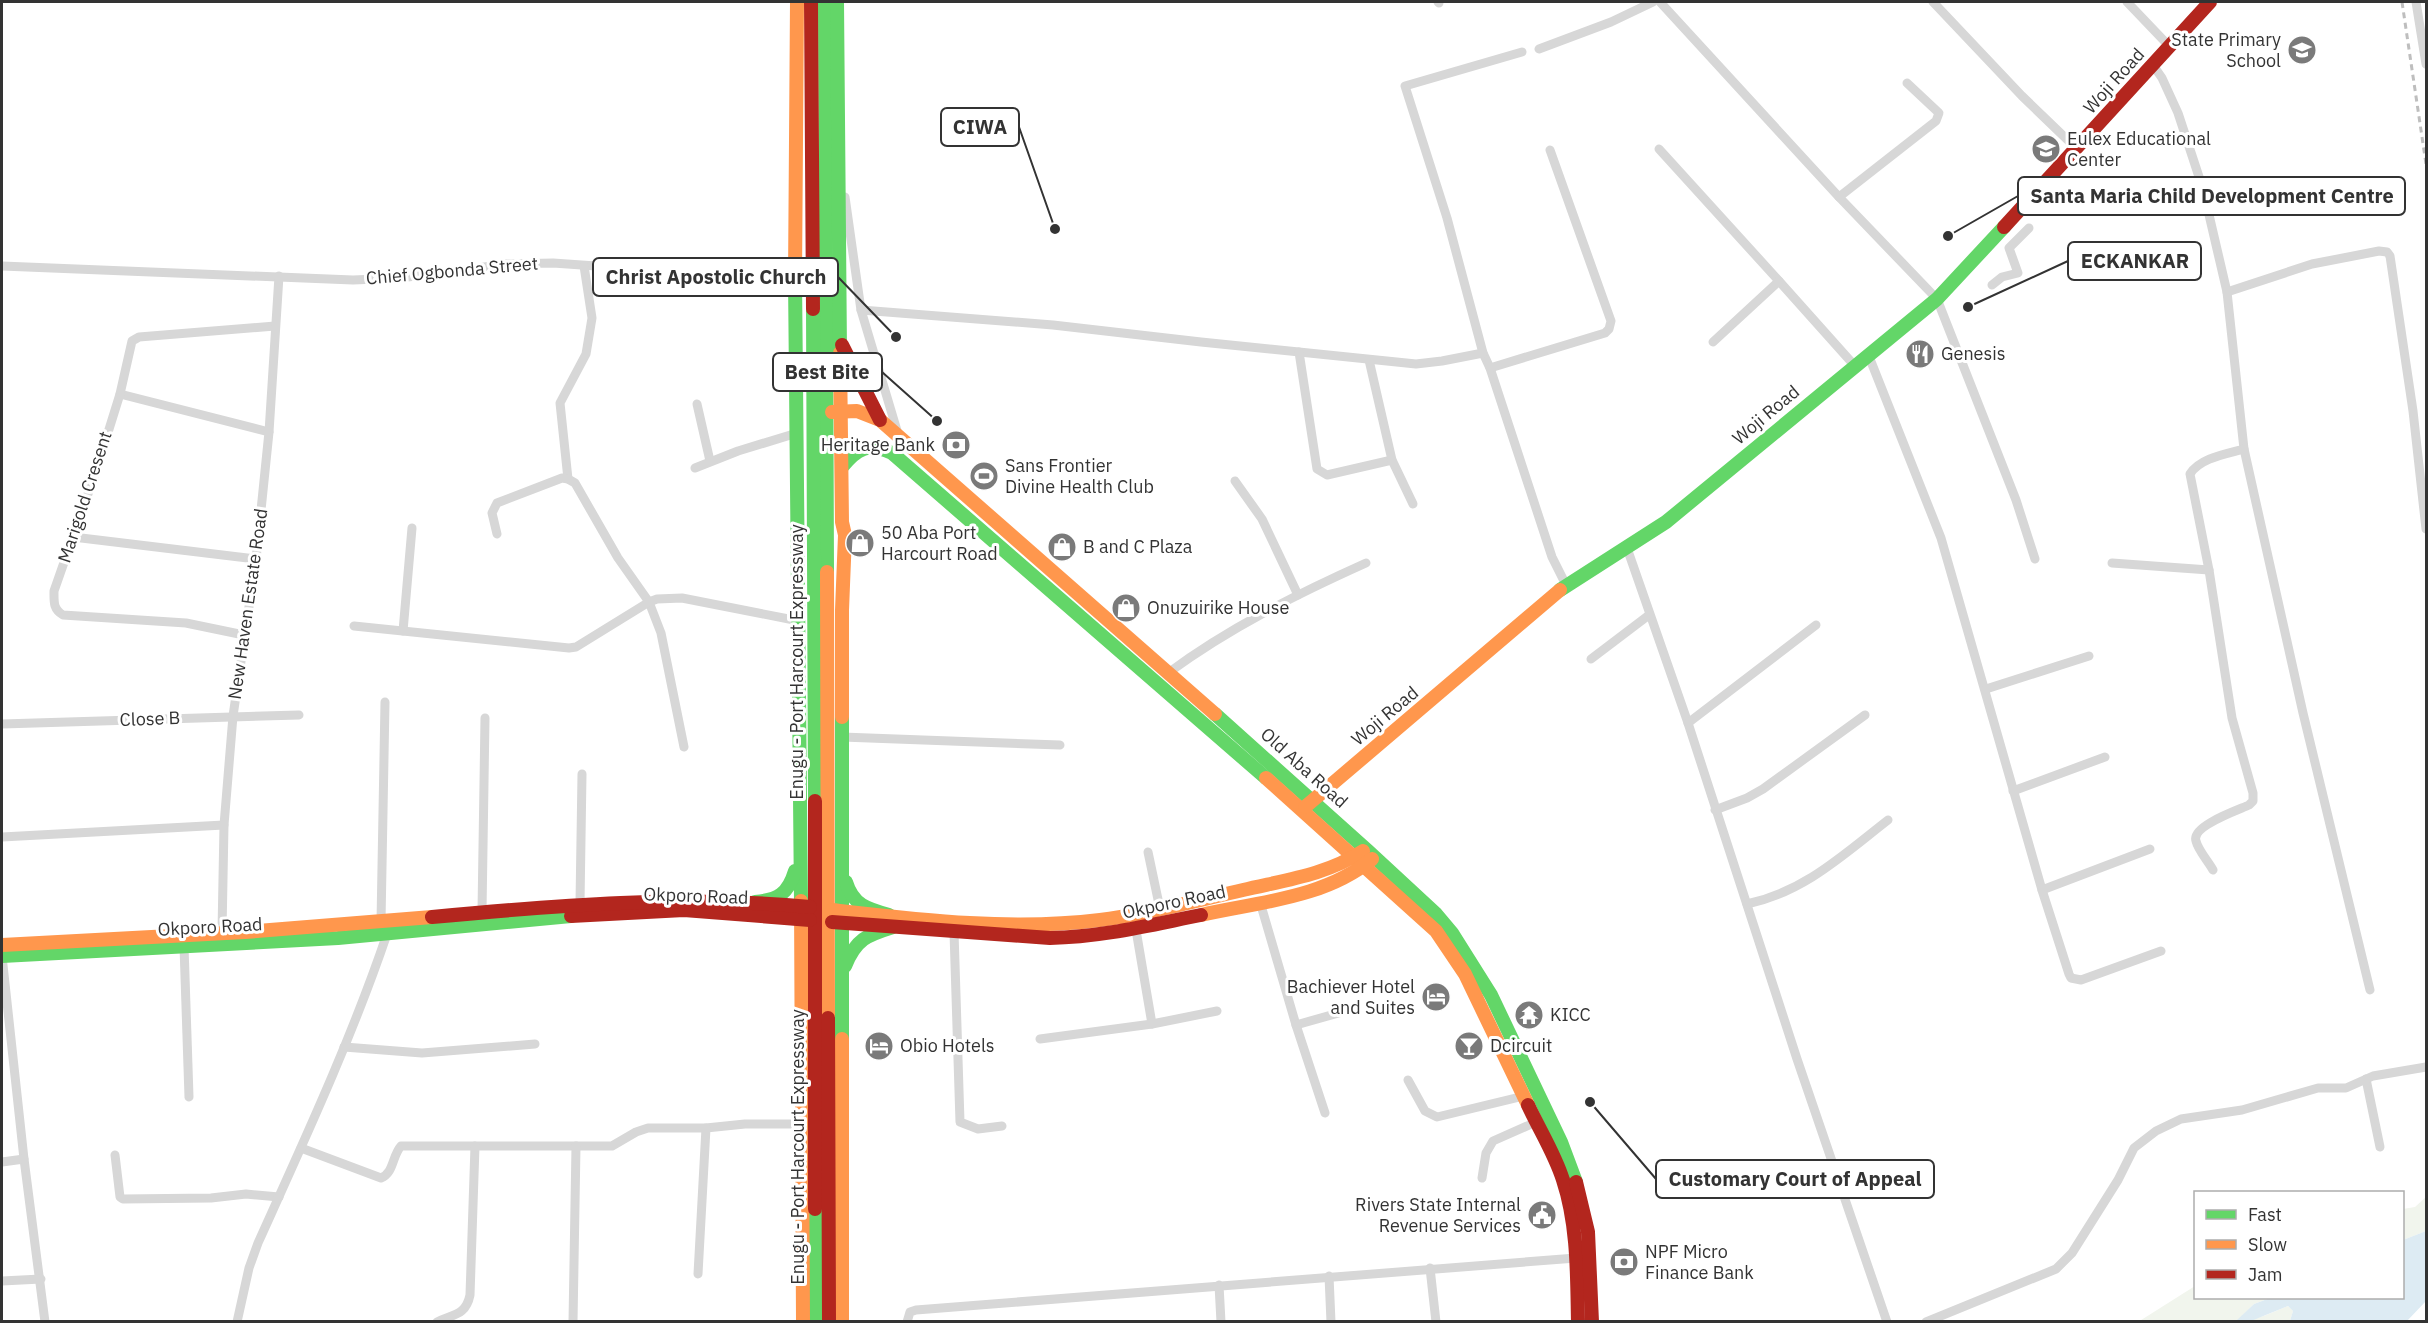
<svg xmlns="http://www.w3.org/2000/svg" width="2428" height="1323" font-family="'IBM Plex Sans',sans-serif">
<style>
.green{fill:#f1f5ed}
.water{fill:#ddebf3}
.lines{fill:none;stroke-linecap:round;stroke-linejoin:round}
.street{stroke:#d7d7d7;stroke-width:9}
.fast{stroke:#63d668;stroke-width:14}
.slow{stroke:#ff974d;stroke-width:14}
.jam{stroke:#b3261e;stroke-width:14}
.rail{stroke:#bebebe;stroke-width:3;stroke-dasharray:6 4.5;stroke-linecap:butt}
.labels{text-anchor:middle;stroke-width:6;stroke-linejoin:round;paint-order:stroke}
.poi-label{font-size:18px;fill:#333;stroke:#fff;text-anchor:start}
.street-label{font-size:18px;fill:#333;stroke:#fff}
.leader{fill:none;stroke:#333;stroke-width:2}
.callout-dot{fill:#333;stroke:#fff;stroke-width:2}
.callout{fill:#fff;stroke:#333;stroke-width:2}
.callout-label{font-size:20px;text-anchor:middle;font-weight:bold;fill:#333}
</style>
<rect width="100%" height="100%" fill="#fff"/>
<g class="green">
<polygon points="2426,1197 2426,1231 2403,1240 2403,1209 2415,1207"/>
<path d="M 2195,1286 L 2196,1298 L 2270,1298 L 2254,1304 L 2238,1320 C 2258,1321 2270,1313 2288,1306 L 2293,1311 L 2290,1321 L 2138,1322 Z"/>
</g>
<polygon class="water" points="2426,1231 2426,1301 2407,1321 2290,1321 2293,1311 2288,1306 2251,1321 2237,1320 2254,1304 2270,1298 2402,1298 2403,1240"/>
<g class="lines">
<g class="street">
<polyline points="1438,2 1439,3"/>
<polyline points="1660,2 1839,197 1937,299 2016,500 2035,559"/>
<polyline points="1933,2 2022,96 2077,149"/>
<polyline points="2127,2 2170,47"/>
<polyline points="2416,2 2426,64"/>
<polyline points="1539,49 1611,22 1653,2"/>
<polyline points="1522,52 1405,86 1447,218 1483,353 1490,368 1552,557 1566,585"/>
<polyline points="2153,65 2162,78 2178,113 2203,189 2227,292 2244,449 2303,713 2370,990"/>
<polyline points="1659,149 1779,281"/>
<polyline points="845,197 861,310 898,434"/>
<polyline points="1839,197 1936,121 1939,113 1907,83"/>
<polyline points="2,266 353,280 400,278 507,264 553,263 795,280"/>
<polyline points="1992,285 2002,277 2018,273 2009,248 2029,228"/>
<polyline points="2227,292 2312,264 2379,251 2387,252 2390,256 2413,411 2426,529"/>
<polyline points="861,310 1053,325 1201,342 1416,364 1442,361 1483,353"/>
<polyline points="1713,342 1779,281 1854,365"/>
<polyline points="1299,352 1317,469 1327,475 1392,460"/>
<polyline points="1868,354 1941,538 2042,890 2069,974 2071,978 2081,980 2161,951"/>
<polyline points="1369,360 1392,460 1413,504"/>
<polyline points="1490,368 1605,333 1609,329 1611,321 1550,150"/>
<polyline points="120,394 269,432"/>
<polyline points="697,404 710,461"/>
<polyline points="695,468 738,451 797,433"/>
<polyline points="568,479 560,403 586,354 592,318 584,266"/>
<polyline points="1235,481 1262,519 1298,595"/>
<polyline points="497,534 492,513 497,503 562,478 568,479 575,483 618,558 649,602 661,633 684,747"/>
<polyline points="73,537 256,559"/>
<polyline points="1627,548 1688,723 1797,1059 1887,1322"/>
<polyline points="2112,563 2209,570"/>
<polyline points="354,626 569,648 576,647 649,602 657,599 682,598 799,621"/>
<polyline points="403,631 412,528"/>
<path d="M 244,635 L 186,623 L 63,615 C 53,609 54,602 54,591 L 96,471 L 120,394 L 132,341 L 139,337 L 275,326"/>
<polyline points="1591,659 1649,615"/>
<path d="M 1168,673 C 1229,628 1297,594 1366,563"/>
<polyline points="1986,689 2089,656"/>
<polyline points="1688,723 1816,625"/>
<polyline points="2,724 299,715"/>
<polyline points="842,737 1060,745"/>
<polyline points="2013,791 2105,757"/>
<polyline points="1715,810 1747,798 1763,789 1865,715"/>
<polyline points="2,837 224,825"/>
<polyline points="1148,852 1160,909"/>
<path d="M 2213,870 C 2208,861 2198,850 2196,841 C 2191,826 2238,810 2249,805 L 2253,801 L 2253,793 L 2232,718 L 2209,570 L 2190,474 C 2200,458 2226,454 2244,449"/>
<polyline points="2042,890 2150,849"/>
<polyline points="1260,902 1296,1025 1325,1113"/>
<polyline points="580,903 582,774"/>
<path d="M 1747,904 C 1804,892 1843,855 1888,820"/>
<polyline points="482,912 485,718"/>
<polyline points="381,922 385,702"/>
<polyline points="1136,930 1152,1024"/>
<polyline points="222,932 224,825 233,716 256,559 269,432 279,276"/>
<polyline points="954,932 960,1122 978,1129 1002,1126"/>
<polyline points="184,946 189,1097"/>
<polyline points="2,956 24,1159 45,1322"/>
<polyline points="1296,1025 1349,1010"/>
<polyline points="1040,1039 1152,1024 1217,1011"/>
<polyline points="344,1047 422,1053 535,1044"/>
<polyline points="2366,1079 2380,1147"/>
<polyline points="1408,1080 1425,1111 1437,1117 1524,1096"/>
<path d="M 301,1148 L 381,1178 C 394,1173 392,1156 401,1146 L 612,1146 L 636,1132 L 648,1128 L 706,1128 L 745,1124 L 802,1124"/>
<polyline points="115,1155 120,1197 123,1199 211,1198 246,1194 279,1197"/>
<polyline points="2,1162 24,1159"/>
<polyline points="1482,1178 1486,1153 1493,1141 1536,1122"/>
<polyline points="1430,1268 1436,1322"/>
<polyline points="698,1274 706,1128"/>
<polyline points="1329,1276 1331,1322"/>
<polyline points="2,1281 41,1279"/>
<polyline points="1219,1285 1221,1322"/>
<path d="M 237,1322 L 249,1268 L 258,1243 C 304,1141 351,1040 387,934"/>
<path d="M 437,1322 C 454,1314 466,1315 470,1295 L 475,1146"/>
<polyline points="573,1322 576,1146"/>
<polyline points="907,1322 910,1312 916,1310 1576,1258"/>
<polyline points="1926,1322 2056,1269 2072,1253 2118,1180 2134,1148 2156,1131 2181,1119 2242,1110 2318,1088 2346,1088 2373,1076 2426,1067"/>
</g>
<g class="fast">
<polyline points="825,2 827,572"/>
<polyline points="837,2 840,353"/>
<polyline points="795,278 801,901"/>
<polyline points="813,309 815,801"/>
<path d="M 842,467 C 857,448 869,442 892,453 L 1266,778"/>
<polyline points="1560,590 1666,522 1937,299 2004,227"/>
<polyline points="1215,714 1368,851 1436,914 1452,933 1491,995 1561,1142 1576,1182"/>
<polyline points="842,717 842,1039"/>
<path d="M 846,882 C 853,905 867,909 889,915"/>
<path d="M 755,902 C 778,900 788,894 795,871"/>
<polyline points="2,956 338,938 571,916"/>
<path d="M 845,966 C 856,939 867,935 893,927"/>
<polyline points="815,1322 815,1209"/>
</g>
<g class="slow">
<polyline points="795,278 797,2"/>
<polyline points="840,353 842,522 845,535 842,610 842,717"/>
<polyline points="832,412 857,411 880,420 1215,714"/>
<polyline points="827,572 828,1018"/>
<polyline points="1266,778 1436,931 1465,974 1528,1105"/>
<polyline points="1305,807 1560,590"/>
<polyline points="801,901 803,1322"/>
<path d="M 832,910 C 920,920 1011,931 1100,920 C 1148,914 1195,901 1243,890 C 1285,880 1326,875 1363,851"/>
<path d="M 1201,915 C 1259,902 1325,898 1372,859"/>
<polyline points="2,945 245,932 432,917"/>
<polyline points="842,1039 842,1322"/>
</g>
<g class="jam">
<polyline points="811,2 813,309"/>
<polyline points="2004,227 2210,2"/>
<polyline points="842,345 880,420"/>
<polyline points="815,801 815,1209"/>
<polyline points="571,916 684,910 810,920"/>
<path d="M 432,917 C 559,905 682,895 810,907"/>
<path d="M 832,922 L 1050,938 C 1102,937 1150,925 1201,915"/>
<polyline points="828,1018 829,1322"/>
<path d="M 1528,1105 C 1539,1129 1555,1154 1563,1180 C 1578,1225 1577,1276 1578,1322"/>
<polyline points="1576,1182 1588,1232 1592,1322"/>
</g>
<polyline class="rail" points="2402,2 2426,164"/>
</g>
<defs>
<g id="school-disc" transform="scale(1.5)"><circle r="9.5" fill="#7a7a7a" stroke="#fff"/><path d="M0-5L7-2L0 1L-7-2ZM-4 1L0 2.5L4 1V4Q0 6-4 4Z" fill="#fff"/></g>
<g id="restaurant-disc" transform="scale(1.5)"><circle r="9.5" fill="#7a7a7a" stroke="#fff"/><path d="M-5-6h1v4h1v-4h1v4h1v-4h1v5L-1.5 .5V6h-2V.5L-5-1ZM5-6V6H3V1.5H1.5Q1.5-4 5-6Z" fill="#fff"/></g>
<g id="bank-disc" transform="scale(1.5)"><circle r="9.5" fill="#7a7a7a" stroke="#fff"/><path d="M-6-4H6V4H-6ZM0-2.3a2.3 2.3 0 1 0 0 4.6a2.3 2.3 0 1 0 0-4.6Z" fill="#fff"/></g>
<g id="stadium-disc" transform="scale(1.5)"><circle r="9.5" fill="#7a7a7a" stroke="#fff"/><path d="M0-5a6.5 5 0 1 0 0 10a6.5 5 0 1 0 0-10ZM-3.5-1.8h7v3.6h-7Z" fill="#fff"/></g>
<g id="shop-disc" transform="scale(1.5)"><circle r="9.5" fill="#7a7a7a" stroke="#fff"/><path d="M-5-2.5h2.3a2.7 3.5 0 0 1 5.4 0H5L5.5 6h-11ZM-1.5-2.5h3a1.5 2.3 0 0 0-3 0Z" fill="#fff"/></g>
<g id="hotel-disc" transform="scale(1.5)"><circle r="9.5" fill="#7a7a7a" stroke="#fff"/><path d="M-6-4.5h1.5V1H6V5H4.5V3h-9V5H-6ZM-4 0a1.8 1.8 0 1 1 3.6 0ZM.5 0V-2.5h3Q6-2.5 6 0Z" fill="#fff"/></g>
<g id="temple-disc" transform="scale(1.5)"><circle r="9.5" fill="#7a7a7a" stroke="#fff"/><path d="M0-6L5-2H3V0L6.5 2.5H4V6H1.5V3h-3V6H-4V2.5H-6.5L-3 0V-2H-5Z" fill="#fff"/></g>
<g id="bar-disc" transform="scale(1.5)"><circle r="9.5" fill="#7a7a7a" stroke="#fff"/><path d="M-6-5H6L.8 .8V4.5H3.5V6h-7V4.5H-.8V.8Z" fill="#fff"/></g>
<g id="civic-disc" transform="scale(1.5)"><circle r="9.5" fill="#7a7a7a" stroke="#fff"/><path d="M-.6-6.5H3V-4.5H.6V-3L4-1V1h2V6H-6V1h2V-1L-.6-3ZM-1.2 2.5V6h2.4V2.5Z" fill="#fff"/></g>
</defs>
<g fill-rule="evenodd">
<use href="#school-disc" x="2302" y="50"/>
<use href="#school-disc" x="2046" y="149"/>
<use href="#restaurant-disc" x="1920" y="354"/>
<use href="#bank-disc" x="956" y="445"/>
<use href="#stadium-disc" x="984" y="476"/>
<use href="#shop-disc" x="860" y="543"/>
<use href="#shop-disc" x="1062" y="547"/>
<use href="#shop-disc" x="1126" y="608"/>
<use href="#hotel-disc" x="1436" y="997"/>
<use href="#temple-disc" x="1529" y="1015"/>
<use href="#hotel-disc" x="879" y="1046"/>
<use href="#bar-disc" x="1469" y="1046"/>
<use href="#civic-disc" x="1542" y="1215"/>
<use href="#bank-disc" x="1624" y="1262"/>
</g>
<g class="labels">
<g class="poi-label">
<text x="2281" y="46" text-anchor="end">State Primary<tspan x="2281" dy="21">School</tspan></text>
<text x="2067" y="145">Eulex Educational<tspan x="2067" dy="21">Center</tspan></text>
<text x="1941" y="360">Genesis</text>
<text x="935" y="451" text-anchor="end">Heritage Bank</text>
<text x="1005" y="472">Sans Frontier<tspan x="1005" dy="21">Divine Health Club</tspan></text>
<text x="881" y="539">50 Aba Port<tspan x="881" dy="21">Harcourt Road</tspan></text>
<text x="1083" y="553">B and C Plaza</text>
<text x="1147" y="614">Onuzuirike House</text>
<text x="1415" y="993" text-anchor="end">Bachiever Hotel<tspan x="1415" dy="21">and Suites</tspan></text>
<text x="1550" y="1021">KICC</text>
<text x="900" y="1052">Obio Hotels</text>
<text x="1490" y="1052">Dcircuit</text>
<text x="1521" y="1211" text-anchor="end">Rivers State Internal<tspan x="1521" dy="21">Revenue Services</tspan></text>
<text x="1645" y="1258">NPF Micro<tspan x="1645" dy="21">Finance Bank</tspan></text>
</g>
<g class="street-label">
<text transform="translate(2114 81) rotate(-48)" y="6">Woji Road</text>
<text transform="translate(452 271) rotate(-5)" y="6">Chief Ogbonda Street</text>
<text transform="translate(1766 415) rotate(-40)" y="6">Woji Road</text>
<text transform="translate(85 497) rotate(-72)" y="6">Marigold Cresent</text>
<text transform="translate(248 604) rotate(-82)" y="6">New Haven Estate Road</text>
<text transform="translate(797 662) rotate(-90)" y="6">Enugu - Port Harcourt Expressway</text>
<text transform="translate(1385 716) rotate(-40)" y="6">Woji Road</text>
<text transform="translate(150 719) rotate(-2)" y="6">Close B</text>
<text transform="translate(1304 768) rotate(42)" y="6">Old Aba Road</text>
<text transform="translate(696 896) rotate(2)" y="6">Okporo Road</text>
<text transform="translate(1174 902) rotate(-12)" y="6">Okporo Road</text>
<text transform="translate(210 927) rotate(-3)" y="6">Okporo Road</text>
<text transform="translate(798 1147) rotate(-90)" y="6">Enugu - Port Harcourt Expressway</text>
</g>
</g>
<path class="leader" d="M1055 229L1019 127M1948 236L2018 196M1968 307L2068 261M896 337L838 277M937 421L882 372M1590 1102L1656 1179"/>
<g class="callout-dot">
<circle cx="1055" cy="229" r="6"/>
<circle cx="1948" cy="236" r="6"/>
<circle cx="1968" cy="307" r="6"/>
<circle cx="896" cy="337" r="6"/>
<circle cx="937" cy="421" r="6"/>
<circle cx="1590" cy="1102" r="6"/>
</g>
<g class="callout">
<rect x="941" y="108" width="78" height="38" rx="6"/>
<rect x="2018" y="177" width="387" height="38" rx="6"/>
<rect x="2068" y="242" width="133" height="38" rx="6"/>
<rect x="593" y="258" width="245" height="38" rx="6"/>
<rect x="773" y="353" width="109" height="38" rx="6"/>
<rect x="1656" y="1160" width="278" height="38" rx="6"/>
</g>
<g class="callout-label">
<text x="980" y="134">CIWA</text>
<text x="2212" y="203">Santa Maria Child Development Centre</text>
<text x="2135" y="268">ECKANKAR</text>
<text x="716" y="284">Christ Apostolic Church</text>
<text x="827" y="379">Best Bite</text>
<text x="1795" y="1186">Customary Court of Appeal</text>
</g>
<rect width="2428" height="1323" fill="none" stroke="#333333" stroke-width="6"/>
<rect x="2194" y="1191" width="210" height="108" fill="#ffffff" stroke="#adadad" stroke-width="1.5"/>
<rect x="2206" y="1210" width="30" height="9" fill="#63d668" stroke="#adadad" stroke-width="1.5"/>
<text x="2248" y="1221" font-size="18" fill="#333333">Fast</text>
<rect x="2206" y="1240" width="30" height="9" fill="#ff974d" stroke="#adadad" stroke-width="1.5"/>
<text x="2248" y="1251" font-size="18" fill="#333333">Slow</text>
<rect x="2206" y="1270" width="30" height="9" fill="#b3261e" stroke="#adadad" stroke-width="1.5"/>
<text x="2248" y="1281" font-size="18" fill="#333333">Jam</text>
</svg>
